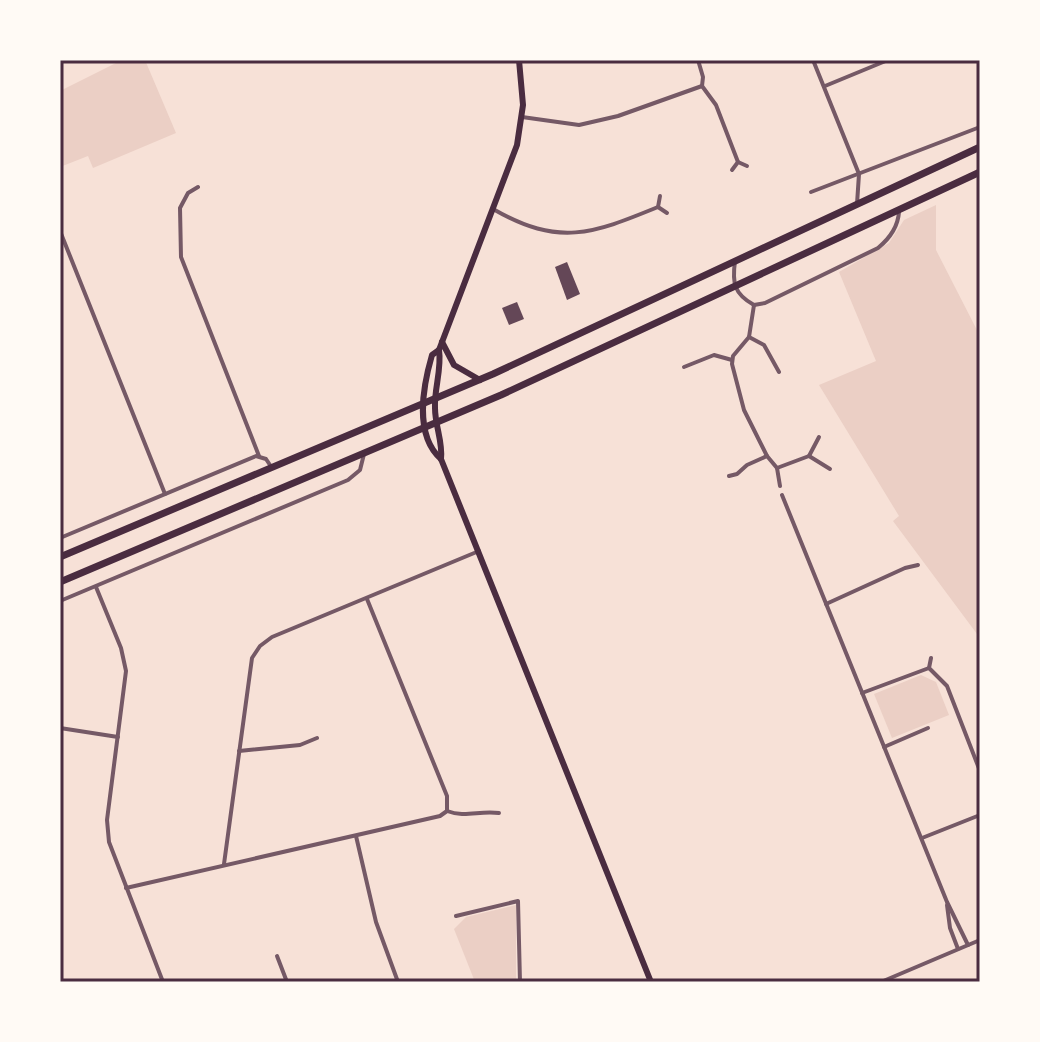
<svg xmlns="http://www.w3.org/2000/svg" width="1040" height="1042" font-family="'Noto Serif',serif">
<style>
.green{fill:#ebcfc5}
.building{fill:#644757}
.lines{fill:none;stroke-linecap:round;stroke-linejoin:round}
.minor{stroke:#755966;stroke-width:4}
.secondary{stroke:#4a2c40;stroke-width:6}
.trunk{stroke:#4a2c40;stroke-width:7}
.neatline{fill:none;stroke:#4a2c40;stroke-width:3}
</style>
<rect width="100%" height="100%" fill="#f7e1d7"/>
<g class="green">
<polygon points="122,60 145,60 176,133 93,168 88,156 60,167 60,91"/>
<polygon points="936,205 936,250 980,336 980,638 893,521 899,516 819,385 876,361 839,272 889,243 904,220"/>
<polygon points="921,675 936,682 949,715 892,738 874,694"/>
<polygon points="516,905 516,982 475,982 454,929 466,917"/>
</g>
<g class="building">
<polygon points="567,262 580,294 567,300 555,267"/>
<polygon points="517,302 524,319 509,325 502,308"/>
</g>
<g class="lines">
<g class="minor">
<polyline points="698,60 703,77 702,86 716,105 738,162"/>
<polyline points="813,60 859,174 857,204"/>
<polyline points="825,86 888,60"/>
<polyline points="522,117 579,125 618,116 702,86"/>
<polyline points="732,170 738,162 747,166"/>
<polyline points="198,187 188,193 180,208 181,257 259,456"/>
<polyline points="811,192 980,127"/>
<polyline points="660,196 658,207 667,213"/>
<path d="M 493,209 C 559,247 592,234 658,207"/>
<polyline points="60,231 165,494"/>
<path d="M 735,261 C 732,283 734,294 754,305"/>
<polyline points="754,305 749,337 733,356 732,364 744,410 767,456 777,468 780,486"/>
<path d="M 754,305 L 765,303 L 878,248 C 889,239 898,226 899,212"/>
<polyline points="749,337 764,345 779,372"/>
<polyline points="684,367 714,355 732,360"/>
<polyline points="809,456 819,437"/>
<polyline points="777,468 809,456 830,469"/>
<polyline points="729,476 737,474 747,465 767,456"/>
<polyline points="782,495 947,902 968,945"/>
<polyline points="60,538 256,456 266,459 272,468"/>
<polyline points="96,587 121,648 126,671 107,820 109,842 163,982"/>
<polyline points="60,601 348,480 360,470 364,454"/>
<polyline points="826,604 905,568 918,565"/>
<polyline points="931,658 929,668 947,686 980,771"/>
<polyline points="862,693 929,668"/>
<polyline points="60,728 118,737"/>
<polyline points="884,747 928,728"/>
<polyline points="239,751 300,745 317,738"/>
<path d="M 447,811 C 465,818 480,810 499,813"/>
<polyline points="356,836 376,922 398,982"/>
<polyline points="922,838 980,815"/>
<polyline points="224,864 252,658 260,646 272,637 479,551"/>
<polyline points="126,888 440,816 447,811 447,796 367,599"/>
<polyline points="947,905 950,928 958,949"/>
<polyline points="456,916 518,901 520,982"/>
<polyline points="277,956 287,982"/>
<polyline points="881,982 980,940"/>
</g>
<g class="secondary">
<path d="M 519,60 L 523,105 L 517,145 L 439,350 L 432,355 C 423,386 414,435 441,459 L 651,982"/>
<polyline points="442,342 454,365 480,380"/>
<path d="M 439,350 C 442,369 434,389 435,408 C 435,426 443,442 441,459"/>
</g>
<g class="trunk">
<polyline points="60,557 493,374 980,147"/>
<polyline points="60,582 501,395 980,172"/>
</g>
</g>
<rect width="1040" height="1042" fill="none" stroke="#fffaf5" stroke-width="124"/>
<rect x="62" y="62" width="916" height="918" class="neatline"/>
</svg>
